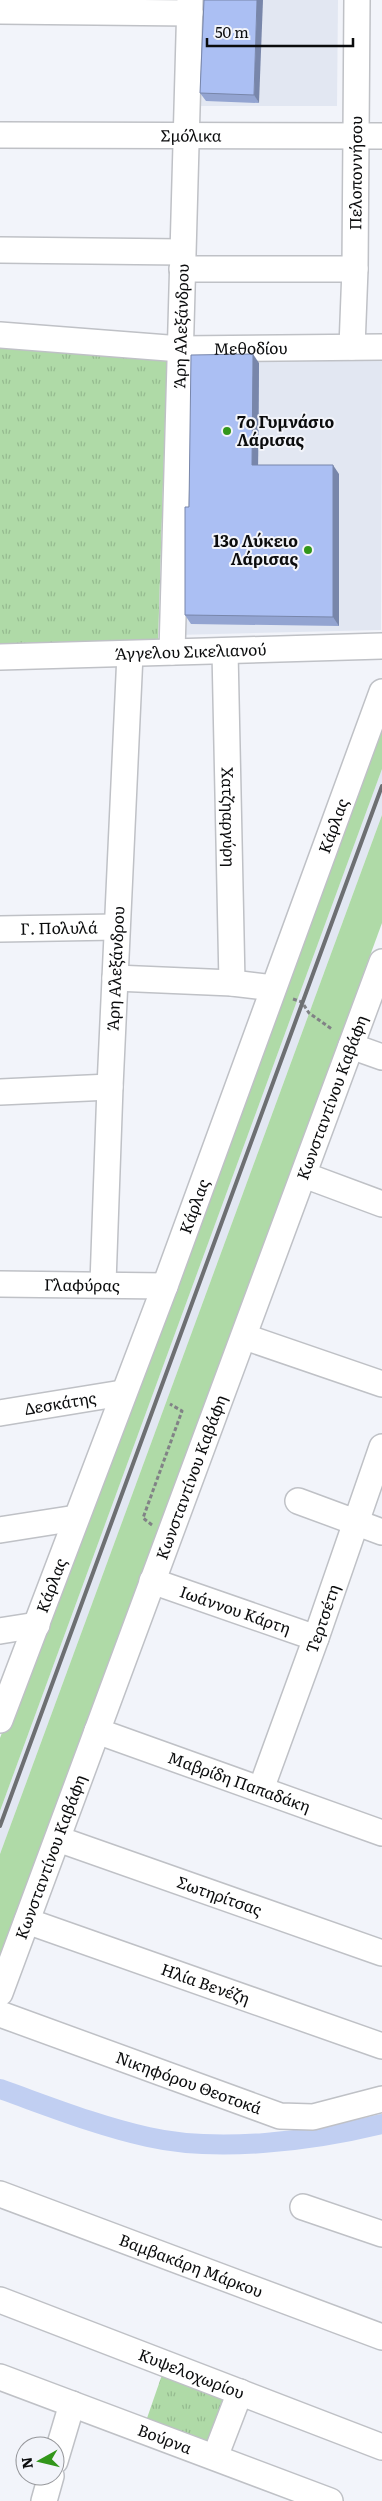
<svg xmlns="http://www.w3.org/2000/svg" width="382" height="2501" font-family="Literata,serif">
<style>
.built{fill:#e2e7f2}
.grass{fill:#afdaa7}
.park{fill:url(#park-tufts)}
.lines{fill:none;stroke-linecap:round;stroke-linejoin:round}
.canal{stroke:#c1cff2;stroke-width:20}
.minor-casing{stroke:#bfc1c6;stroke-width:28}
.path{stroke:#818286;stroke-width:3;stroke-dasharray:4 2.5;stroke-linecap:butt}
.minor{stroke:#fff;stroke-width:25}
.rail{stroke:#6d6f72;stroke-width:4}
.wall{fill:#93a4d1}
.shaded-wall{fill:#7886aa}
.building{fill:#abbff3;stroke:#7886aa}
.poi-dot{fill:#32961a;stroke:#f2f4fa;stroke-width:2}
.labels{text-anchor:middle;stroke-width:4;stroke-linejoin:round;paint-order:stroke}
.street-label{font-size:16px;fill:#0b0c0d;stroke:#f2f4fa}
.poi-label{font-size:16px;font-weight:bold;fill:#0b0c0d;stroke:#f2f4fa;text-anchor:start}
</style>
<defs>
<pattern id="park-tufts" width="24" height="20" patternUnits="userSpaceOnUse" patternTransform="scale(1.25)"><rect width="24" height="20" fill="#afdaa7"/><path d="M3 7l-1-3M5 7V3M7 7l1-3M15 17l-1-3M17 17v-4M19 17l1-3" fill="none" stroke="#95ba8f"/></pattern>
</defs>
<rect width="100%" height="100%" fill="#f2f4fa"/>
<g class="built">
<polygon points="197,0 338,0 337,106 192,106"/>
<polygon points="382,358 381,630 176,635 187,360"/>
<polygon points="382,769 382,815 0,1854 0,1811"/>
</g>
<g class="grass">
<polygon points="382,713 382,769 0,1811 0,1738"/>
<polygon points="382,815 382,923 0,1963 0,1854"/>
</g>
<g class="park">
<polygon points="0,348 167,359 158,642 0,649"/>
<polygon points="164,2369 230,2395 210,2448 145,2424"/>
</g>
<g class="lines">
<path class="canal" d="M 0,2089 C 48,2106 98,2126 148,2137 C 218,2153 313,2141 382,2124"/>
<g class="minor-casing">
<g id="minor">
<polyline points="0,11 190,13"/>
<path id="s1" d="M 0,135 L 382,136"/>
<polyline points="0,250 182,252"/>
<polyline points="182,269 355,269"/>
<path id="s2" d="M 0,335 L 181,349 L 382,347"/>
<path id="s3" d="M 352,347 L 355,269 L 357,0"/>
<path id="s4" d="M 225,651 L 232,983"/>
<path id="s5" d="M 172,652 L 190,0"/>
<path id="s6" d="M 0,657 L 382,646"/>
<path id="s7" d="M 0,929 L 116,927"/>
<polyline points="115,978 232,983 273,988"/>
<polyline points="351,1046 382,1057"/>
<polyline points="0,1092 110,1087"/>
<polyline points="304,1175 382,1204"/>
<path id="s8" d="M 103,1283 L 110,1087 L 130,654"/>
<path id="s9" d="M 0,1284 L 165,1286"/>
<polyline points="245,1337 382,1384"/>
<path id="s10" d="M 0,1413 L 122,1393"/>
<polyline points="298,1501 382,1532"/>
<polyline points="0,1530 76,1518"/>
<path id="s11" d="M 152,1581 L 316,1638"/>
<polyline points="0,1631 37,1625"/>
<path id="s12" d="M 0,1720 L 165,1286 L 382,692"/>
<path id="s13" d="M 97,1731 L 382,1833"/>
<path id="s14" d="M 261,1789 L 316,1638 L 382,1447"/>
<path id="s15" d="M 58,1839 L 382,1953"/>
<path id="s16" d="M 27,1921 L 382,2046"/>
<path id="s17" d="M 0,1993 L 382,962"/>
<path id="s18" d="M 0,2014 L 280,2116 L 313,2117 L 382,2099"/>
<path id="s19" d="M 0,2194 L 382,2337"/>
<polyline points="303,2207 382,2234"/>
<path id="s20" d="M 0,2300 L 382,2447"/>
<path id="s21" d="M 0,2377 L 330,2501"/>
<polyline points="215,2457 240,2392"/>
<polyline points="55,2461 72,2404"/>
<polyline points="44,2501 51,2476"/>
</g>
</g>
<g class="path">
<polyline points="293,999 302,1002 309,1013 333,1030"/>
<polyline points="152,1525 143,1518 182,1411 170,1404"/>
</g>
<use href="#minor" class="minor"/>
<polyline class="rail" points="0,1826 382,786"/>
</g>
<g class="wall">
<polygon points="204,0 259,103 206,101 200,93"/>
<polygon points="259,363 258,465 339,474 339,626 191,624 185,615 189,507"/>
</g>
<g class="shaded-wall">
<polygon points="257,0 263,0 259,103 254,95"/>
<polygon points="253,354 259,363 258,474 252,465"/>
<polygon points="333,465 339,474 339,626 333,617"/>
</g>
<g class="building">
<polygon points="204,0 257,0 254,95 200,93"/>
<polygon points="253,354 252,465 333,465 333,617 185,615 185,507 189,507 191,355"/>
</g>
<g class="poi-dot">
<circle cx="227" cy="431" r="5"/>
<circle cx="308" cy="550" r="5"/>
</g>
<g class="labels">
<g class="street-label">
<text dy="6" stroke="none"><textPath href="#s1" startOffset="191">Σμόλικα</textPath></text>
<text dy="6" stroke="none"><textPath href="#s3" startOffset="174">Πελοποννήσου</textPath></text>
<text dy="6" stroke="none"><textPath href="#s5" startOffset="326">Άρη Αλεξάνδρου</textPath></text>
<text dy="6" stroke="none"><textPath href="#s2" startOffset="251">Μεθοδίου</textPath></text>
<text dy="6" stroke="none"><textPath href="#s6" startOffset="191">Άγγελου Σικελιανού</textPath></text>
<text dy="6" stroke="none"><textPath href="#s4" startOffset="166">Χατζηαργύρη</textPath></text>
<text dy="6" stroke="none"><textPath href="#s12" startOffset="954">Κάρλας</textPath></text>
<text dy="6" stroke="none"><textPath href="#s7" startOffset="59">Γ. Πολυλά</textPath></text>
<text dy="6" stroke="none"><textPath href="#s8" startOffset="315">Άρη Αλεξάνδρου</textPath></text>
<text dy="6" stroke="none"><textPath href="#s17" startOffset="955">Κωνσταντίνου Καβάφη</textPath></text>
<text dy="6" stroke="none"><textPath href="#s12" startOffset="549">Κάρλας</textPath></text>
<text dy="6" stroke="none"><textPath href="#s9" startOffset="82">Γλαφύρας</textPath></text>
<text dy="6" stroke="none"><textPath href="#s10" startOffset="61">Δεσκάτης</textPath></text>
<text dy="6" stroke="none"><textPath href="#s17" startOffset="550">Κωνσταντίνου Καβάφη</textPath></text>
<text dy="6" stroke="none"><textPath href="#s12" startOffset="144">Κάρλας</textPath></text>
<text dy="6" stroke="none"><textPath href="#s11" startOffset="88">Ιωάννου Κάρτη</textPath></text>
<text dy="6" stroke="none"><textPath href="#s14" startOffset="181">Τερτσέτη</textPath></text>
<text dy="6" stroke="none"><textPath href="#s13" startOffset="151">Μαβρίδη Παπαδάκη</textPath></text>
<text dy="6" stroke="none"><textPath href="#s17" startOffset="145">Κωνσταντίνου Καβάφη</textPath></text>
<text dy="6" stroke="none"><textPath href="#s15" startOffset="171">Σωτηρίτσας</textPath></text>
<text dy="6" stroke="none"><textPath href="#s16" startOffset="189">Ηλία Βενέζη</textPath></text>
<text dy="6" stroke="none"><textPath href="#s18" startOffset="201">Νικηφόρου Θεοτοκά</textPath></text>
<text dy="6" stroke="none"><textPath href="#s19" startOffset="204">Βαμβακάρη Μάρκου</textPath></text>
<text dy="6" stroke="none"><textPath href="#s20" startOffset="205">Κυψελοχωρίου</textPath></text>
<text dy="6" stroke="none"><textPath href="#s21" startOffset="176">Βούρνα</textPath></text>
</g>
<g class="poi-label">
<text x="237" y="428">7ο Γυμνάσιο<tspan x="237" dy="18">Λάρισας</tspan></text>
<text x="298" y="547" text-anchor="end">13ο Λύκειο<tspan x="298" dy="18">Λάρισας</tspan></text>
</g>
</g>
<g transform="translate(40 2461) rotate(262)"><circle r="24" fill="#f2f4fa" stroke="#96979b"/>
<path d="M0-4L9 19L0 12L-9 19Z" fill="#32961a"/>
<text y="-8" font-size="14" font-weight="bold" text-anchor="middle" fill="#0b0c0d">N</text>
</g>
<path d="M207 38v8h146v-8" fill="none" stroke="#0b0c0d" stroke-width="2.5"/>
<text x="215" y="38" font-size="15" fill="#0b0c0d" stroke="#f2f4fa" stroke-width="4" paint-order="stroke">50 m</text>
</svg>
